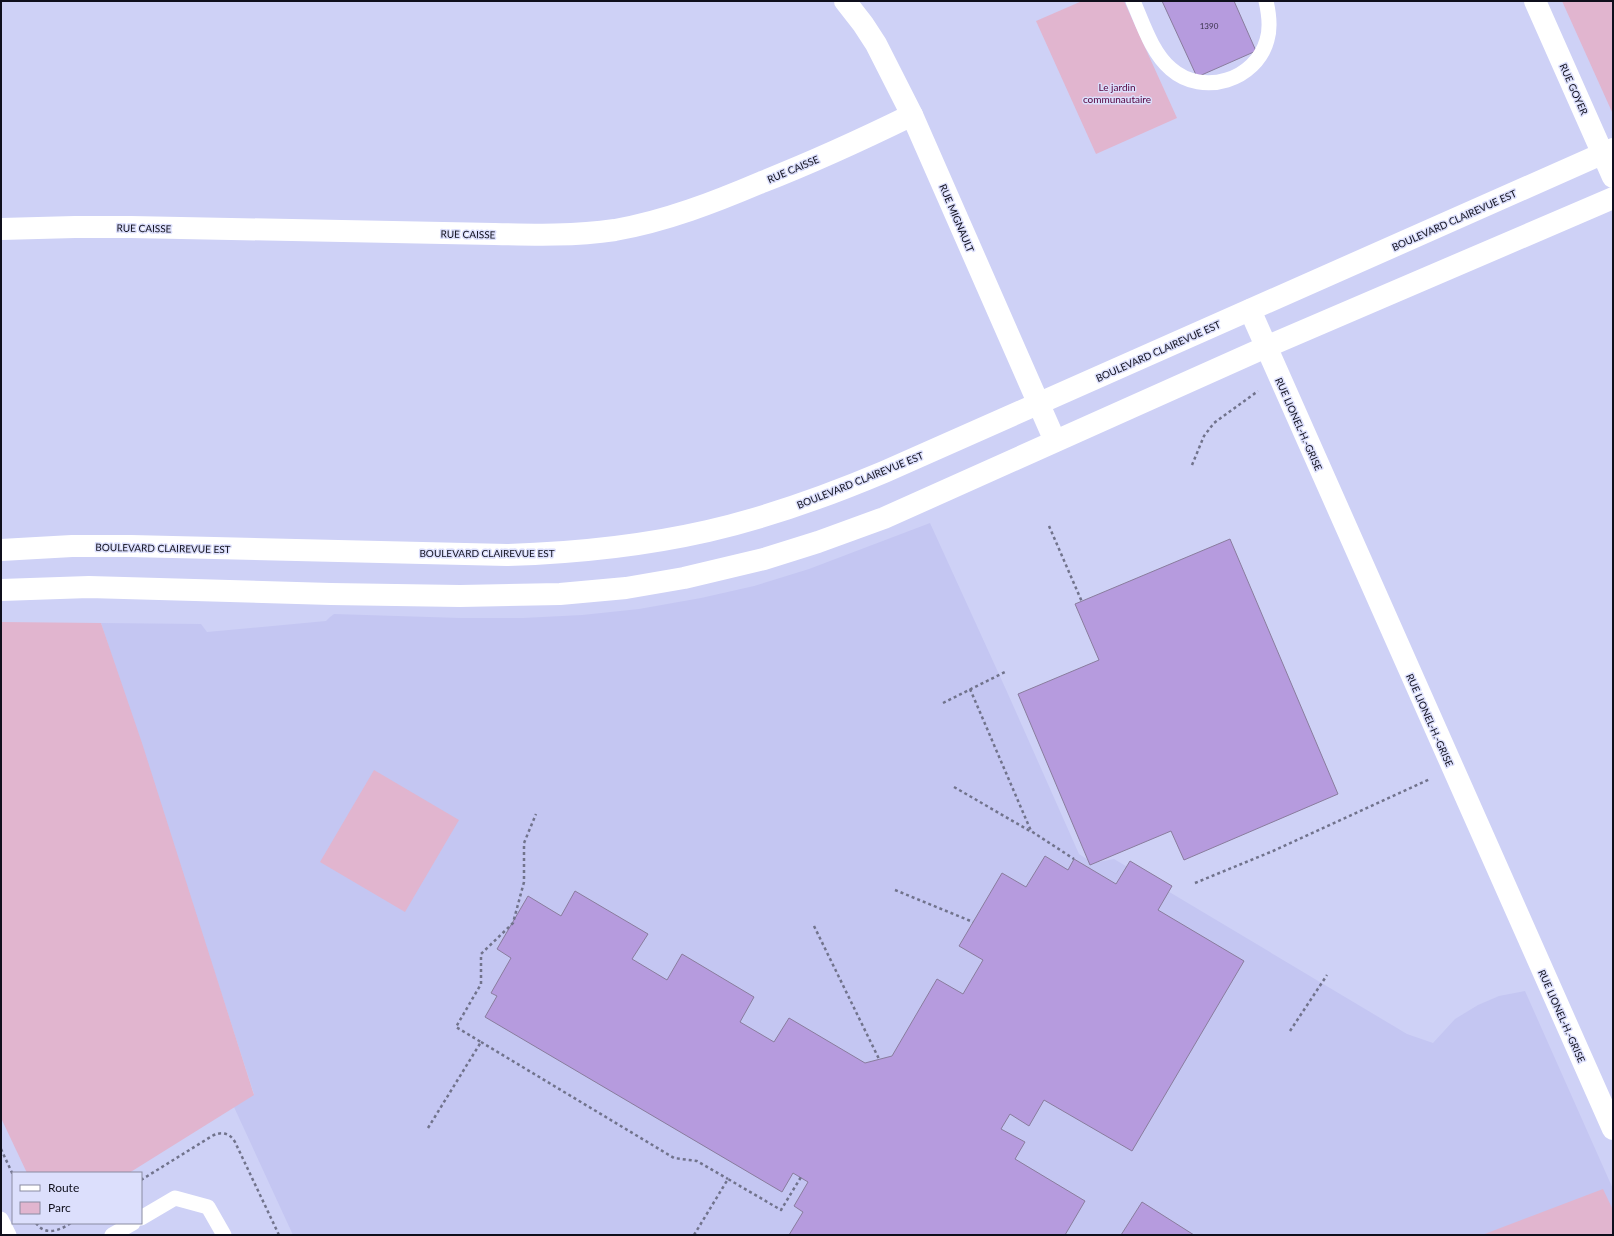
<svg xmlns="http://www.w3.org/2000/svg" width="1614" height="1236" font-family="Lato,sans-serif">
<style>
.built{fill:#c4c6f2}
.green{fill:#e1b5cf}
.building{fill:#b69bde;stroke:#897c9d}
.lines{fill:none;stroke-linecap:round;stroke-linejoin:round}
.path{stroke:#71738c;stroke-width:2.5;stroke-dasharray:3 3;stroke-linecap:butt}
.service{stroke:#fff;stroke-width:15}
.minor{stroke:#fff;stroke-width:22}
.tertiary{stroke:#fff;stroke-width:22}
.labels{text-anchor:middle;stroke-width:3;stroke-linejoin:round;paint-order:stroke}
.number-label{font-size:8px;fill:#39324c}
.park-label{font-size:10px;fill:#52003c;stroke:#dcdffc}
.street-label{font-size:10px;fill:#0f0f1c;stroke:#dcdffc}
</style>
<rect width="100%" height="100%" fill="#ced1f6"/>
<polygon class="built" points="930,523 1008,694 1079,854 1093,863 1114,859 1407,1034 1433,1043 1455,1019 1478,1005 1499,996 1525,991 1613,1189 1613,1235 293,1235 234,1107 254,1094 101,623 201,624 207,632 326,621 330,617 334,614 460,618 523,618 582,615 639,609 701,598 754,586 809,569"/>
<g class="green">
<polygon points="1082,1 1124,1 1177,118 1096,154 1036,21"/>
<polygon points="1562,1 1613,1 1613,113 1612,112"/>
<polygon points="1,622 101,623 142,743 254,1095 129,1173 27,1173 1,1118"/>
<polygon points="374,770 459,820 405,912 320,862"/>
<polygon points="1603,1189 1613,1210 1613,1235 1482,1235"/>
</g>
<g class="building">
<polygon points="1162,1 1234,1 1256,51 1197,77"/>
<polygon points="1230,539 1338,794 1184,860 1171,831 1090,865 1018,694 1099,660 1075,604"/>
<polygon points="1045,856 1068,870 1074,859 1116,884 1130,861 1172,886 1158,910 1244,961 1132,1151 1044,1100 1029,1126 1010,1114 1001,1129 1025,1142 1015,1159 1085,1201 1065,1235 789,1235 803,1212 794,1206 808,1182 793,1173 782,1192 485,1017 497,996 491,993 511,958 497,949 528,896 561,916 575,891 648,934 632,959 667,980 682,954 754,997 740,1022 774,1042 789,1018 865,1063 892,1056 937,979 963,994 983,960 959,946 1002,873 1026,887"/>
<polygon points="1142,1202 1194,1235 1121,1235"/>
</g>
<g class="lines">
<g class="path">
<polyline points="1192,465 1204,436 1214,423 1258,391"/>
<polyline points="1049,526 1082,602"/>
<polyline points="970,689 1031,831 1074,859"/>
<polyline points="943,703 1005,672"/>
<polyline points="954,787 1030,831"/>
<polyline points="1195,883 1273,851 1430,779"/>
<polyline points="895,890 973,922"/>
<polyline points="814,926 879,1059"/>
<polyline points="1290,1031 1327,975"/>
<polyline points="481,1042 674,1158 697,1161 728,1179"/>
<polyline points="428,1128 481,1042 456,1027 481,984 481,954 513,923 524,882 524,843 536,814"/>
<polyline points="1,1149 13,1175"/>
<path d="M 141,1180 L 212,1136 C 221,1131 230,1133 235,1142 L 279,1235"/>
<path d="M 36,1223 C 45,1236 59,1231 71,1223"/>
<polyline points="694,1235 728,1179 781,1210 801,1177"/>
</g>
<g class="service">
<path d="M 1133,1 C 1143,24 1152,53 1171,69 C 1203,97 1256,80 1267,40 C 1271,27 1269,14 1266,1"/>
<polyline points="141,1218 175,1198 208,1207 224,1235"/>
<polyline points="1,1219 9,1235"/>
<polyline points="112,1235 133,1223"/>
</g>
<g class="minor">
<polyline points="845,1 863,24 876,44 912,115 1055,441"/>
<polyline points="1535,1 1613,177"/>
<path d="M 1,229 L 75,227 L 131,227 L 494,234 C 535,235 575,236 615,230 C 666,221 715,202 762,182 C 813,162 863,139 912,115"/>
<polyline points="1250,310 1613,1129"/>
</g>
<g class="tertiary">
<path d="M 1,550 L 72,546 L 131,546 L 507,555 C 575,553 642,546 708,531 C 769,517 827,496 884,472 L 1613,149"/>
<polyline points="1,590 89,587 331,594 460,596 560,594 626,588 684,578 764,559 818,542 884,518 1266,347 1613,198"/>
</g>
</g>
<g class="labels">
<g class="number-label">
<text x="1209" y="29">1390</text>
</g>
<g class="park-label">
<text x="1117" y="91">Le jardin<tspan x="1117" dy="12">communautaire</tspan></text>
</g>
<g class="street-label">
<text transform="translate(1574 89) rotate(66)" y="4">RUE GOYER</text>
<text transform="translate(793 169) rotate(-23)" y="4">RUE CAISSE</text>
<text transform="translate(957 218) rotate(67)" y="4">RUE MIGNAULT</text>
<text transform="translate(1454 220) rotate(-24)" y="4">BOULEVARD CLAIREVUE EST</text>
<text transform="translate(144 228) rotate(1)" y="4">RUE CAISSE</text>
<text transform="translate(468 234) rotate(1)" y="4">RUE CAISSE</text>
<text transform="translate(1158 351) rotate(-24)" y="4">BOULEVARD CLAIREVUE EST</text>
<text transform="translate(1299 424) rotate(66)" y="4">RUE LIONEL-H.-GRISE</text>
<text transform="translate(860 480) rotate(-22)" y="4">BOULEVARD CLAIREVUE EST</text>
<text transform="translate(163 548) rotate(1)" y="4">BOULEVARD CLAIREVUE EST</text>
<text x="487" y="557">BOULEVARD CLAIREVUE EST</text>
<text transform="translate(1430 720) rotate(66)" y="4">RUE LIONEL-H.-GRISE</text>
<text transform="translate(1562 1016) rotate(66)" y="4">RUE LIONEL-H.-GRISE</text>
</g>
</g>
<rect width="1614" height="1236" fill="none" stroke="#0f0f1c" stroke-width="4"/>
<rect x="12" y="1172" width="130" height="52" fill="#dcdffc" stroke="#8a8ca2"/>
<rect x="20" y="1185" width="20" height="6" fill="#ffffff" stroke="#8a8ca2"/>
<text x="48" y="1192" font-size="12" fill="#0f0f1c">Route</text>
<rect x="20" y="1202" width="20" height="12" fill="#e1b5cf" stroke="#8a8ca2"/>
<text x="48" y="1212" font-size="12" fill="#0f0f1c">Parc</text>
</svg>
